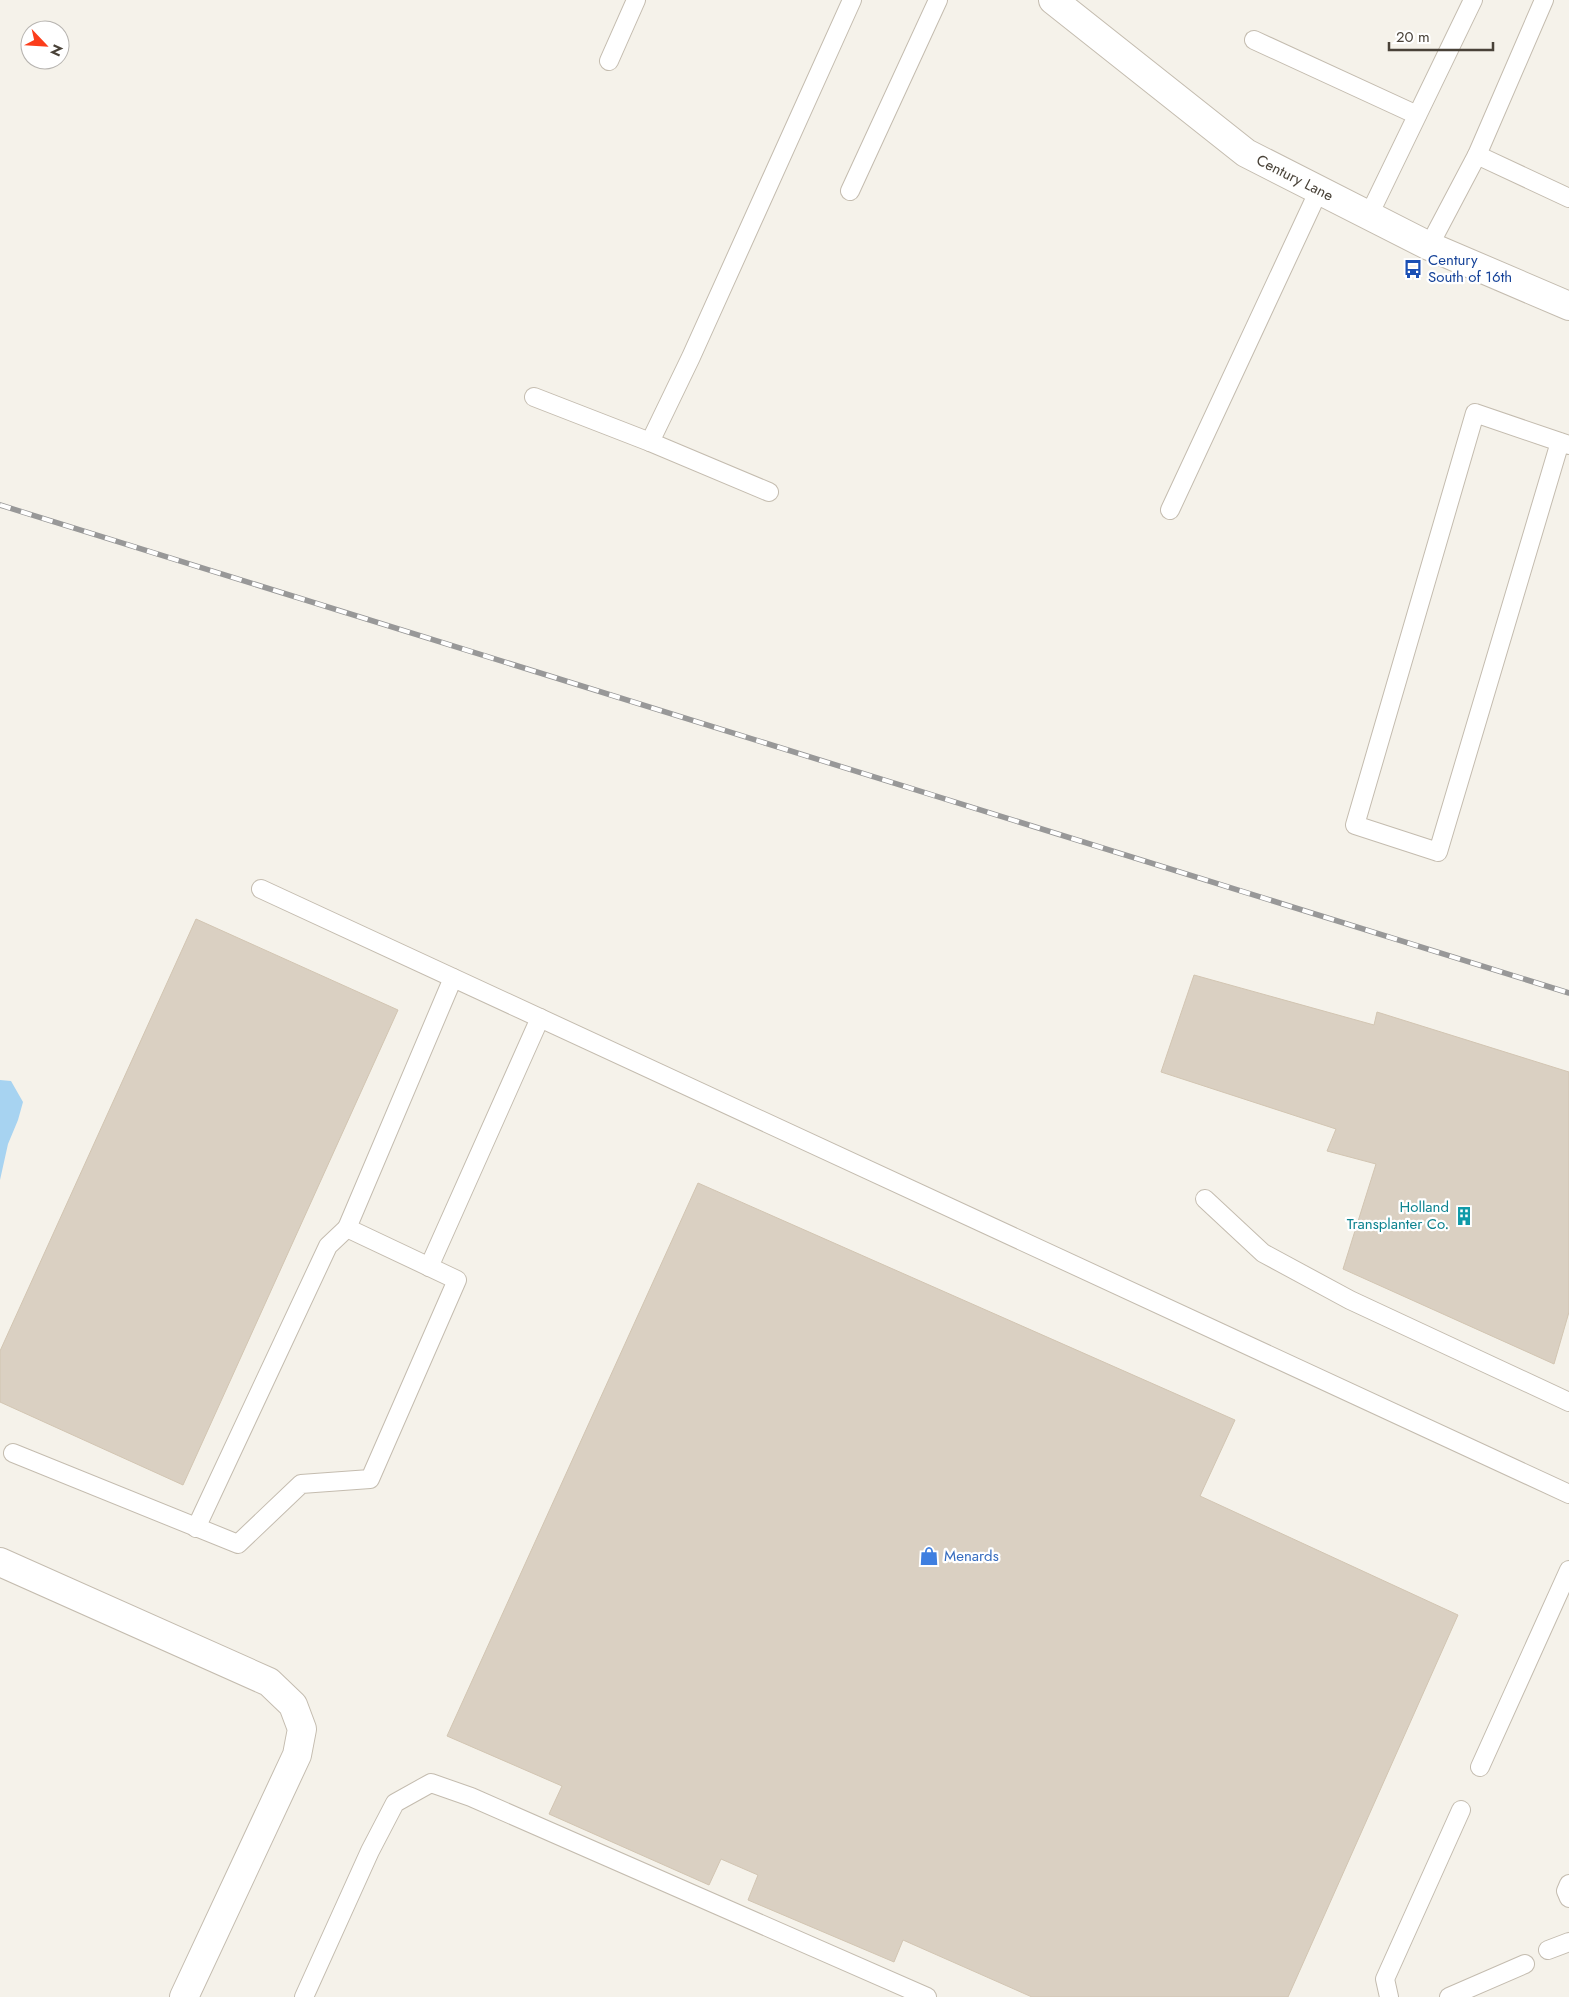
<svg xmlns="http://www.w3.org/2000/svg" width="1569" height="1997" font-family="Jost,sans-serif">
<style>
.water{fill:#a7d3f1}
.building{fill:#dad0c2;stroke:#d2c5b2}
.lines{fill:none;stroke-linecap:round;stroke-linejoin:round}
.lane-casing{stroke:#c4bcaf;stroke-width:20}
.street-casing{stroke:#c4bcaf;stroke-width:30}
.lane{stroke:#fff;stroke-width:18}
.street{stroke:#fff;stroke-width:28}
.rail-casing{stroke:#989898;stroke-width:5.5}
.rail{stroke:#fff;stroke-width:4;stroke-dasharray:11;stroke-linecap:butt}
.labels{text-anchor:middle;stroke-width:4.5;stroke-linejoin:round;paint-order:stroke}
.street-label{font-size:15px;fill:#494238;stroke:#fff}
.transit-label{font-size:15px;fill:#164399;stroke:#fff;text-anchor:start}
.culture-label{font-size:15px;fill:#0d838f;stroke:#fff;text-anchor:end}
.shop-label{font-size:15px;fill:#366cbe;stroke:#fff;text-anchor:start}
</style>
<rect width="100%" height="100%" fill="#f5f2ea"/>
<polygon class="water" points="0,1080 11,1081 23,1102 18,1120 8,1144 0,1180"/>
<g class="building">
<polygon points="196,919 398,1010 183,1485 0,1402 0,1351"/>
<polygon points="1194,975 1374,1025 1377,1012 1569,1072 1569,1312 1554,1364 1343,1269 1376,1164 1327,1151 1336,1129 1161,1072"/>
<polygon points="698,1183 1235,1420 1200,1496 1458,1615 1288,1997 1032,1997 903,1940 894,1962 748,1900 758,1875 721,1859 709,1885 549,1814 562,1786 447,1736"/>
</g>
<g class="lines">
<g class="lane-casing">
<g id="lane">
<polyline points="1254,40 1417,115"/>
<polyline points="609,61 636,0"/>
<polyline points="1477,155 1569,198"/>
<polyline points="850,191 938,0"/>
<polyline points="1369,215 1473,0"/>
<polyline points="1429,246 1477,155 1544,0"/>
<polyline points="534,397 650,442 691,357 852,0"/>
<polyline points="650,442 769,492"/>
<polyline points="1560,442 1438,852 1355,825 1475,413 1560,442 1569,445"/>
<polyline points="1170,510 1319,190"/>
<polyline points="261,889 1569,1494"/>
<polyline points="1205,1199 1263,1253 1350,1300 1569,1402"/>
<polyline points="429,1267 540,1018"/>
<polyline points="13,1453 238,1544 301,1484 370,1479 457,1280 347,1228 453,978"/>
<polyline points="196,1528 328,1246 347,1228"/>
<polyline points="1480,1767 1569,1570"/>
<polyline points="1569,1884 1566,1891 1569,1898"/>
<polyline points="1548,1950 1569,1942"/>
<polyline points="304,1997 370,1851 395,1803 431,1783 471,1797 927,1997"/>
<polyline points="1389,1997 1385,1979 1461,1810"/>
<polyline points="1449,1997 1525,1964"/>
</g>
</g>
<g class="street-casing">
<g id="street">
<path id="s1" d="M 1053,0 L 1246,153 L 1429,246 L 1569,306"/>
<polyline points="0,1562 269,1682 293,1705 302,1729 297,1755 184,1997"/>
</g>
</g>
<use href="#lane" class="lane"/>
<use href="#street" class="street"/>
<g class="rail-casing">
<polyline id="rail" points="0,505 1569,993"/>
</g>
<use href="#rail" class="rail"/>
</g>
<defs>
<g id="bus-bare" transform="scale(1.5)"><path d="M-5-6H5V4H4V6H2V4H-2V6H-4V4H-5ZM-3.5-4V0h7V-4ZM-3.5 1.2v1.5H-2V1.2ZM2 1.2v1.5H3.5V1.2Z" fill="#1a4fb4" stroke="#fff" stroke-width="2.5" paint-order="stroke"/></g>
<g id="building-bare" transform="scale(1.5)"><path d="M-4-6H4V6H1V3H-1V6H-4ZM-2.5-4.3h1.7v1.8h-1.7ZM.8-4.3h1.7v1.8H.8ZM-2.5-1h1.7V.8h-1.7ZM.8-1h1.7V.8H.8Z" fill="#0f9aa8" stroke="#fff" stroke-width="2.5" paint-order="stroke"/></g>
<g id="shop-bare" transform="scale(1.5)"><path d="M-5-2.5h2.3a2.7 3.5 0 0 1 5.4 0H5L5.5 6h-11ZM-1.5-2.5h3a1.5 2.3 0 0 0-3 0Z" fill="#3f7fe0" stroke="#fff" stroke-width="2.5" paint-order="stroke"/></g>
</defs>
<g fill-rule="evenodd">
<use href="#bus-bare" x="1413" y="269"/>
<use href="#building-bare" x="1464" y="1216"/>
<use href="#shop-bare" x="929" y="1556"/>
</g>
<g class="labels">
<g class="street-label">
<text dy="5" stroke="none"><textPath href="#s1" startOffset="301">Century Lane</textPath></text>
</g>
<g class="transit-label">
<text x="1428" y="265">Century<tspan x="1428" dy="17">South of 16th</tspan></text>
</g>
<g class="culture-label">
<text x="1449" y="1212">Holland<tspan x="1449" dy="17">Transplanter Co.</tspan></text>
</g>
<g class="shop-label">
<text x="944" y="1561">Menards</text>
</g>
</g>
<g transform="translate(45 45) rotate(115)"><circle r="24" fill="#ffffff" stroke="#b6b3af"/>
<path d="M0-4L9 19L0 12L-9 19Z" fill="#fb3d1b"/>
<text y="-8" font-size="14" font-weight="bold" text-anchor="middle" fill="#494238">N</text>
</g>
<path d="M1389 42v8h104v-8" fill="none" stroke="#494238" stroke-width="2.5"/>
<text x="1396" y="42" font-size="15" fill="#494238" stroke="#ffffff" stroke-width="4" paint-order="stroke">20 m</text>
</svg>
